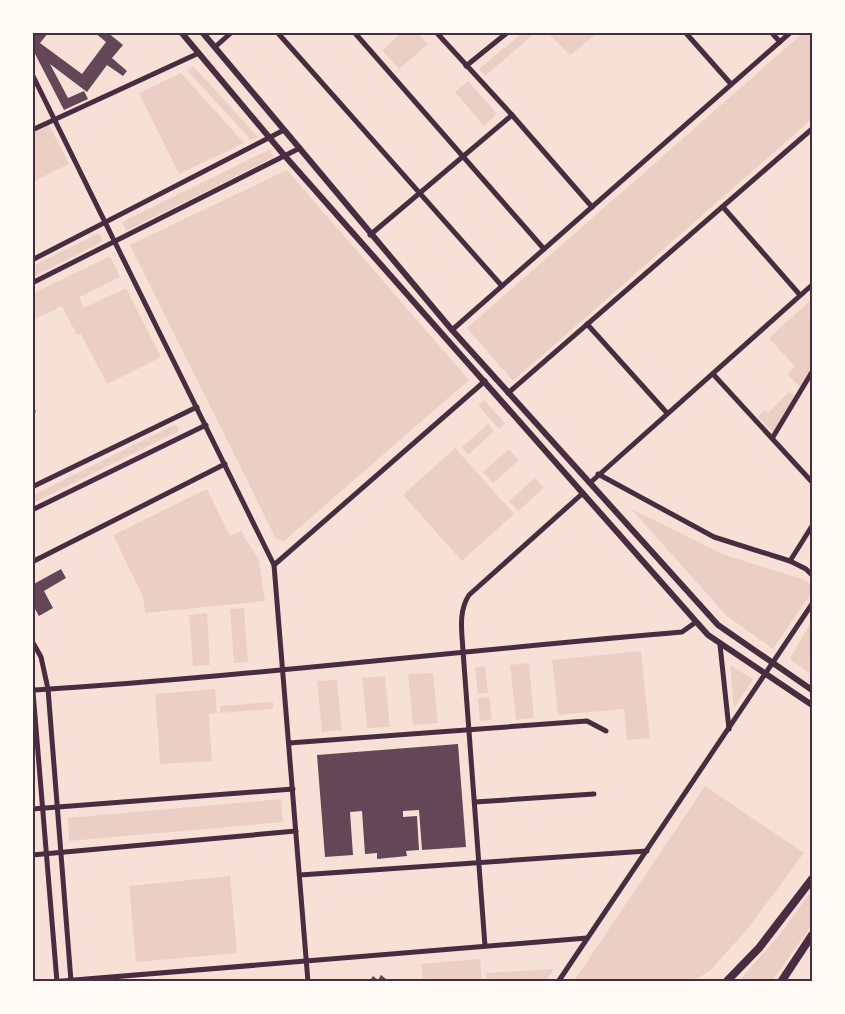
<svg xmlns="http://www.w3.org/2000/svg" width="845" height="1014" font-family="'Fira Sans Condensed',sans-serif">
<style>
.green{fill:#ebcfc5}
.building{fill:#644757}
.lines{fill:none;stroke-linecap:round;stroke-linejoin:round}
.minor{stroke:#4a2c40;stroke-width:5}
.tertiary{stroke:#4a2c40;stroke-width:6}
.trunk{stroke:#4a2c40;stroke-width:8}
.neatline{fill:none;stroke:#4a2c40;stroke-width:2}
</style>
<rect width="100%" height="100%" fill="#f7e1d7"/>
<g class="green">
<polygon points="804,32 812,33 812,119 513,381 467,328"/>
<polygon points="401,33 418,33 428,44 399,69 382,50"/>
<polygon points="522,33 535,33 485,76 479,69"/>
<polygon points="548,33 597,33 570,55"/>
<polygon points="194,67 258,137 251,140 187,70"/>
<polygon points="181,73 244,143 179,174 139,93"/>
<polygon points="468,81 497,114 484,126 455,92"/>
<polygon points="49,125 69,164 33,182 33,133"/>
<polygon points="270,149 274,157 126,231 122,222"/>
<polygon points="287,170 469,380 284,541 276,539 130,245"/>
<polygon points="99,233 103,241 33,277 33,266"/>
<polygon points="110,256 120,277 79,297 84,308 126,288 161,357 107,384 81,334 77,335 62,306 33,320 32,294"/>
<polygon points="812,299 812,368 801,388 787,374 795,367 769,338"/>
<polygon points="789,392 797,396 774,431 772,431 758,417 765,410 768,413"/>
<polygon points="484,400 505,423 499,429 478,405"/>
<polygon points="488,424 494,431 468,455 462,447"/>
<polygon points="174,425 179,427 177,432 33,503 33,495"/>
<polygon points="455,448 514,514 462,561 403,495"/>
<polygon points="509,449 519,460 493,483 483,472"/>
<polygon points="535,478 544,488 518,511 509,501"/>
<polygon points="207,489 230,536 241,531 259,560 265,601 145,613 143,596 113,535"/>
<polygon points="631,509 725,555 805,580 810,584 812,592 773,649 727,616"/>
<polygon points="244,608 248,662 234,663 230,609"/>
<polygon points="207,613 210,665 193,666 189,615"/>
<polygon points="812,620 812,675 790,659"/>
<polygon points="641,651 650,738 627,740 624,709 558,715 552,660"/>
<polygon points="529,663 534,718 516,720 510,665"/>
<polygon points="730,665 753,679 734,708"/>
<polygon points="485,666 488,693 478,694 475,668"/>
<polygon points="433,673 438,723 413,725 408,674"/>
<polygon points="385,676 390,727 367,728 362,678"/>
<polygon points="337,680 342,730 322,732 317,681"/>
<polygon points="215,689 217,713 209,714 212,761 160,764 155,694"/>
<polygon points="489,697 492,720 480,721 478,698"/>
<polygon points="273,702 273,709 220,713 220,706"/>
<polygon points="705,786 804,853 749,927 712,969 694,981 574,981"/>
<polygon points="281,799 283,822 69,841 68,818"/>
<polygon points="230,876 237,953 136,962 129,886"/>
<polygon points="812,890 812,925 772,981 739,981 780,934"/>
<polygon points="480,959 482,981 423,981 421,964"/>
<polygon points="554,969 545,981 487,981 486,973"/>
</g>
<g class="building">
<polygon points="32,32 49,32 40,43 82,74 106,42 94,32 107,32 123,45 112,58 127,71 123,76 107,65 87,92 50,64 68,98 84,91 88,99 64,110 32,48"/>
<polygon points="61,569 66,578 44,591 53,608 39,616 32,604 32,585"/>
<polygon points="458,744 466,847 422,850 419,810 403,811 403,817 417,816 419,850 406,851 407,856 377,859 377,853 365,854 362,811 350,812 353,855 325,857 317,755"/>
<polygon points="381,975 390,982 369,982 373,976 378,980"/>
</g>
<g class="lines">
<g class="minor">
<polyline points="277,32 502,286"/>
<polyline points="354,32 544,249"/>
<polyline points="436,32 512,115 592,207"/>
<polyline points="685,32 731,84"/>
<polyline points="771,32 780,42"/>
<polyline points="215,47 232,32"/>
<polyline points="466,66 508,32"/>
<polyline points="32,74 274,565 308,982"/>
<polyline points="32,130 199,53"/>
<polyline points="723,207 800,295"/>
<polyline points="370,235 512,115"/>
<polyline points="32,260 284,130"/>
<polyline points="32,283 300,148"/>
<polyline points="587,324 667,413"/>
<polyline points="452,330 791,32"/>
<polyline points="713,374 812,482"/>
<polyline points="508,393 812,129"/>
<polyline points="32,409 33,411"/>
<polyline points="773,437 812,372"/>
<polyline points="598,474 714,537 790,561 806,569 812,575"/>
<polyline points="591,482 812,285"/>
<polyline points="32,487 197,407"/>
<polyline points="32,510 206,425"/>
<polyline points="790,561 812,526"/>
<polyline points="32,562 225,464"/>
<polyline points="274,565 485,381"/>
<polyline points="32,641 41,657 48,689 71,981"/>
<polyline points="720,645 729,729"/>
<polyline points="32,680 57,982"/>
<path d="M 35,690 C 251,676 466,650 682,632 L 696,622"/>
<polyline points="289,743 587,721 606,731"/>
<polyline points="475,802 594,794"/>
<polyline points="32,809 293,789"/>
<polyline points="32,855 296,831"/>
<polyline points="300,875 647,851"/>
<path d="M 485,946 L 463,651 C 462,632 458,612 469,595 L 583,493"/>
<polyline points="50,982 587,938"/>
<polyline points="558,982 812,604"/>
</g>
<g class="tertiary">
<polyline points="181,32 284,155 708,635 812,705"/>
<polyline points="202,32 452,330 718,625 812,690"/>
</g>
<g class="trunk">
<polyline points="726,982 759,948 812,879"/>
<polyline points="781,982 812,935"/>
</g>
</g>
<rect width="845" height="1014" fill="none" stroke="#fffaf5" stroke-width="68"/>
<rect x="34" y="34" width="777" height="946" class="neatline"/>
</svg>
